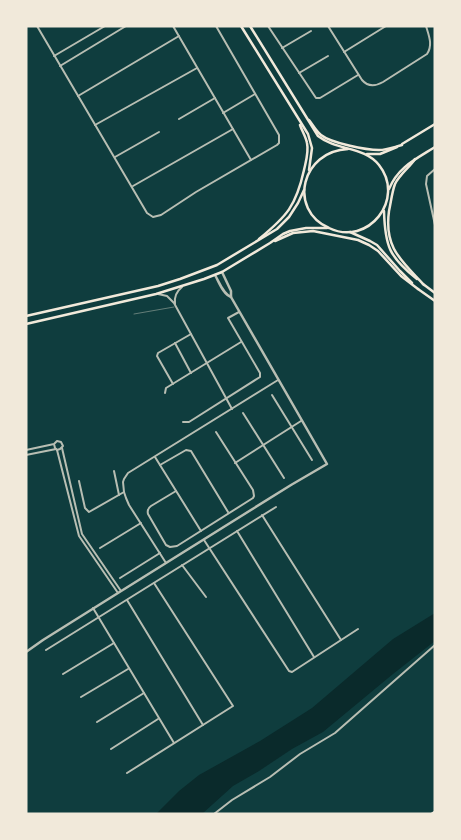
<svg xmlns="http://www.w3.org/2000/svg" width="461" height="840" font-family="Manrope,sans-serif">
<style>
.water{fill:#0a2a2b}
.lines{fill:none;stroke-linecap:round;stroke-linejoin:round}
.service{stroke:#b8beb3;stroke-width:0.5}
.minor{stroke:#b8beb3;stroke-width:2}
.tertiary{stroke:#b8beb3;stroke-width:2.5}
.secondary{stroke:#f1e9da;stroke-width:2.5}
.primary{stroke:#f1e9da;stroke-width:3}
</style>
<rect width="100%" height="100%" fill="#0f3d3e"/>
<polygon class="water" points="435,613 435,641 393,674 323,732 292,749 259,771 233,786 202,814 156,814 179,791 199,775 260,741 312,708 393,639"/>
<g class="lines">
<polyline class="service" points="134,314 174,307"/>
<g class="minor">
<polyline points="37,26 147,213 153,217 161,215 196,192 277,145 279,143 279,135 216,26"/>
<polyline points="173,26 251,160"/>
<polyline points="268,26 316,98 320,98 358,75"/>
<path d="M 328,26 L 362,80 C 368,87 376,86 383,82 L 427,54 C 433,45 429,36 426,26"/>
<polyline points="282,48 311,31"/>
<polyline points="344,52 386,26"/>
<polyline points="54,56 105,26"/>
<polyline points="60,66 126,26"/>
<polyline points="299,73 328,56"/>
<polyline points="78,96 179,36"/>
<polyline points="223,113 255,94"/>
<polyline points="179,119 215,98"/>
<polyline points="95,125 197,68"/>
<polyline points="115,157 159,132"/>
<polyline points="435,169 427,176 426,184 435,225"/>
<polyline points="133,186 233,129"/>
<polyline points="158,294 167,296 174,303 232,409"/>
<path d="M 175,304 C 174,297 177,291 182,287"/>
<polyline points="175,343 191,373"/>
<polyline points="173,384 157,356 158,353 191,334"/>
<polyline points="165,393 166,388 241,342"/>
<polyline points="272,395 312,460"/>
<polyline points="243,413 284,478"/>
<polyline points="183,422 189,422 260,377 260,373 228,318 239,312"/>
<polyline points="62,448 82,534 121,591"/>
<polyline points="26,450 54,444 57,441 61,442 63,446 60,449 57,450 55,448 54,444"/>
<polyline points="57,450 79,536 118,593"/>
<polyline points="26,455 56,449"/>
<polyline points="155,457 201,531"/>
<polyline points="235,463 301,421"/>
<polyline points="160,465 186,450 191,451 228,512"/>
<polyline points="114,471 119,495"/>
<polyline points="79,481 85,508 89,512 124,492"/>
<path d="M 176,491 L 151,506 C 148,508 147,510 148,514 L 166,545 L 170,547 L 177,546 L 253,498 L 254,496 L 253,490 L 216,432"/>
<polyline points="262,515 341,640"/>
<polyline points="237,531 314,657"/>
<polyline points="204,540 289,671 292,672 358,629"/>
<polyline points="100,548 141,523"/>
<polyline points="166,563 129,505 126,498 124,492 123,482 124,479 128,473 278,380"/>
<polyline points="182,565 206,597"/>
<polyline points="120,578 160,553"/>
<polyline points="127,600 203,725"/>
<polyline points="93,608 174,743"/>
<polyline points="46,650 276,507"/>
<polyline points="63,674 114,643"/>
<polyline points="81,697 128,669"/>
<polyline points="97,722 144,693"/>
<polyline points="111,749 158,719"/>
<polyline points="127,773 233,706 154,583"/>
<polyline points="214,814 232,800 270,777 300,754 335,733 435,645"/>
</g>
<g class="tertiary">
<path d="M 215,275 C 219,282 223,294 231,297"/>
<polyline points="26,652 43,640 118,593 291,485 327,464 231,297 231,291 222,272"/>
</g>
<g class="secondary">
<polyline points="241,26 308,134 312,148 309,170"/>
<path d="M 250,26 L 318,136 C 337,151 364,146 379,165 C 406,199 368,247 329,228 C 287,209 302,151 348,149"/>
<path d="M 309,120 C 313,125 316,131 321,135 C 331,143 366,150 379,150 C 387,150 394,147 402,145"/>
<polyline points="402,144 435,124"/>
<polyline points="367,154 380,154 397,147"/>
<path d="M 415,159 C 409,168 400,174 395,184 C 392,192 391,202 389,211 C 384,248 401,260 424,285"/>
<path d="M 389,189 C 398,167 416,159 435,147"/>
<path d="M 384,211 C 385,246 389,257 417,279"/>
<polyline points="350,232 370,241 377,245 400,271 412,283"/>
<path d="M 259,239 C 287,216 296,206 304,170 C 306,161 309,152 307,143 C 306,137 302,131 300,125"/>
<polyline points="275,241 293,233 313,231 358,240 369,245 378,251 401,276 418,289"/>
<polyline points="423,284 435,293"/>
<polyline points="418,289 435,301"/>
<polyline points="26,316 158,286 180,279 217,265 277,229 289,217 298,203 304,190"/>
<polyline points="26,324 156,294 204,279 222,272 270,243 283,234 290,231 306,228 327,228"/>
</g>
<polyline class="primary" points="432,814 435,812"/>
</g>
<rect width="461" height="840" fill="none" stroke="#f1e9da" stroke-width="55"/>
</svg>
